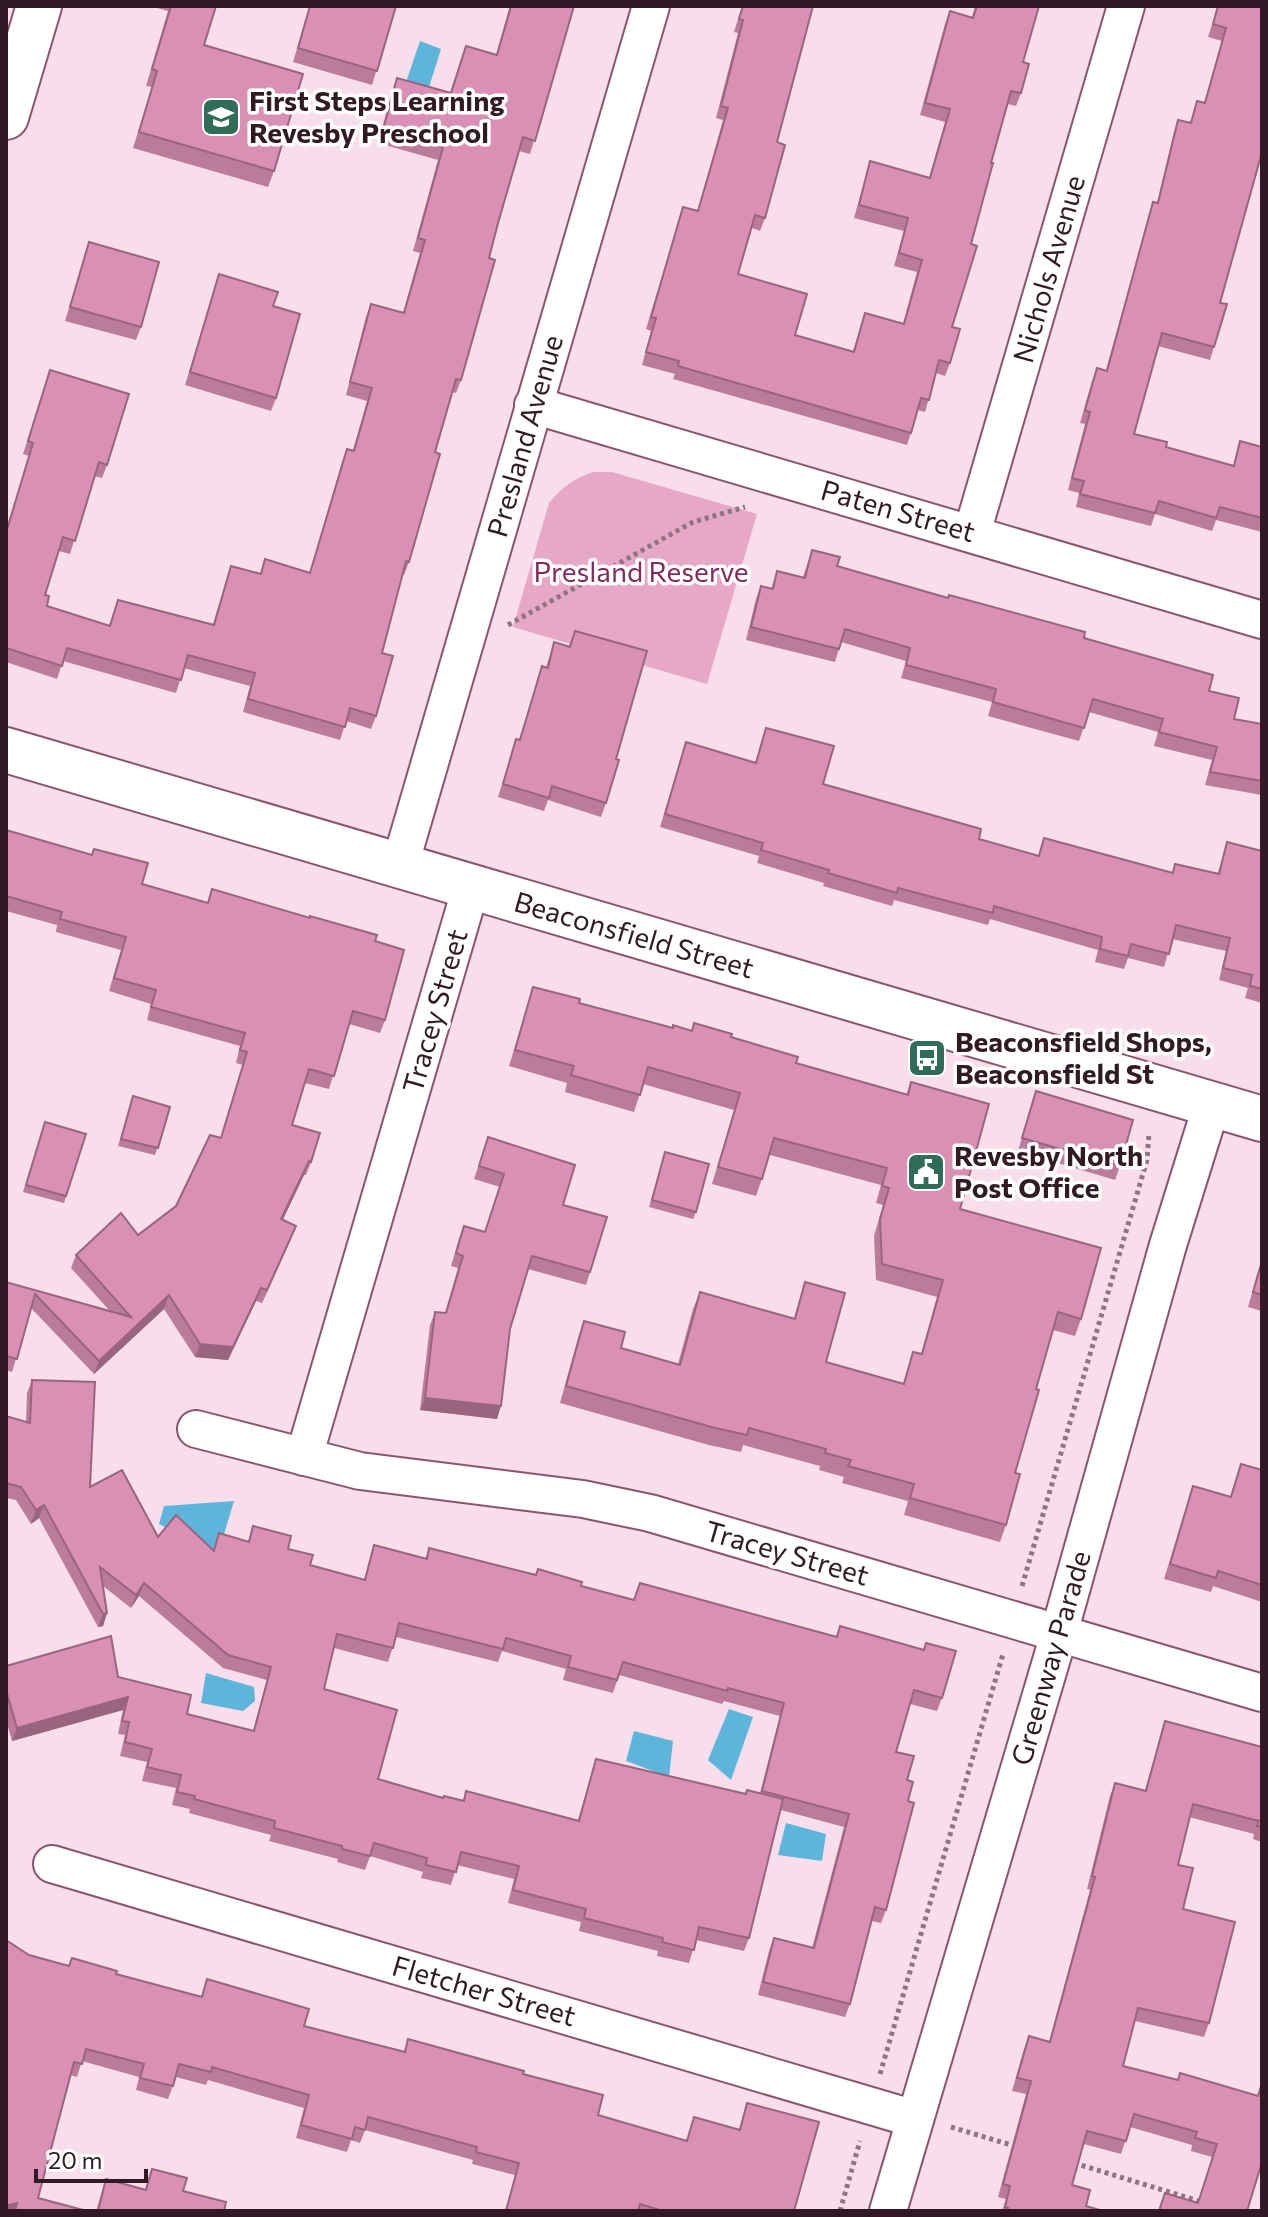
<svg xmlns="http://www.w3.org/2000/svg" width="1268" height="2217" font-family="Commissioner,sans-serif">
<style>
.green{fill:#e6a8c6}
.water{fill:#5db5db}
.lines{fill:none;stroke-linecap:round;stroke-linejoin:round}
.street-casing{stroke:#8b546f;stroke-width:40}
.secondary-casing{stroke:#8b546f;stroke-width:48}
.path{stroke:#8e7581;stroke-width:5;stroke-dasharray:4 4;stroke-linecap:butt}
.street{stroke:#fff;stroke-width:36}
.secondary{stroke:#fff;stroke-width:44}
.wall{fill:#bb7c9b;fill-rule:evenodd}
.shaded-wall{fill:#99657e}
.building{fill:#da90b4;stroke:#99657e;stroke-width:2}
.labels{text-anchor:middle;stroke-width:7;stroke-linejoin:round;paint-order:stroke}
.poi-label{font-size:28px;font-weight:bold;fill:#311a25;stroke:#fff;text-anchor:start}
.street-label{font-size:28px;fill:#311a25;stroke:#fff}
.park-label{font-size:28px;fill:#812a5c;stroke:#fff}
</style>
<rect width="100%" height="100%" fill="#f8deea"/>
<path class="green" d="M 593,472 L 612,472 L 757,514 L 707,684 L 513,627 L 549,503 C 562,487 573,479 593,472 Z"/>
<g class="water">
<polygon points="420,41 441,49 425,100 402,94"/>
<polygon points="234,1501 222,1541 201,1562 188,1539 159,1524 164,1506"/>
<polygon points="206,1673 254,1687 255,1701 243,1711 201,1703"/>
<polygon points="729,1709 753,1717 731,1780 708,1760"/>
<polygon points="634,1731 673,1741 669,1777 626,1761"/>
<polygon points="786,1823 826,1834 822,1861 778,1855"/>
</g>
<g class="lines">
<g class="street-casing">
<g id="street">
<polyline points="533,405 1262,620"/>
<polyline points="972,533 1126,6"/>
<polyline points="400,865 651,6"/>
<polyline points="196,1429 360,1471 583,1499 650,1513 1262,1693"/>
<polyline points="304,1457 471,887"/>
<polyline points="52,1864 915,2119"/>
<polyline points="888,2211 1052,1658 1168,1245 1212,1104"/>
</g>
</g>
<g class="secondary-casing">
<g id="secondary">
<polyline points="6,117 39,6"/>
<polyline points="6,750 1262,1119"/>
</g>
</g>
<g class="path">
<polyline points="508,625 693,522 745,507"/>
<polyline points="1022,1586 1147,1160 1149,1133"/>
<polyline points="880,2074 1003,1654"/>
<polyline points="951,2127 1018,2147"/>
<polyline points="1074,2163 1202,2202"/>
<polyline points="840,2211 860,2141"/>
</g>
<use href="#street" class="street"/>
<use href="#secondary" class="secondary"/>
</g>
<g class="wall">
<polygon points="150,6 216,6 204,45 274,171 268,187 133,148 152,87 146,86 168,11"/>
<polygon points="310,6 396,6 372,85 293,62"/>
<polygon points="510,6 574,6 530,154 519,151 489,258 461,380 456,393 452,392 435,452 409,562 404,575 402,575 382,653 376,716 371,729 346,721 340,740 243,712 250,686 184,668 176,693 63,661 57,679 6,662 6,530 29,456 23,454 50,370 107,465 102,478 94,476 70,554 59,551 45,595 47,606 109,626 118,600 213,624 231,566 260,574 265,559 310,573 342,462 347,449 353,450 367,401 346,395 366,317 371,304 403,313 420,253 413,251 438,160 378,143 392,92 397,78 450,93 466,46 496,55"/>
<polygon points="742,6 813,6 777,142 765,218 760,231 752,228 738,274 795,335 853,351 865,313 903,324 917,272 894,266 904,231 854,218 870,161 929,178 945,122 920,115 945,24 950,11 972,17 975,6 1039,6 1023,62 1021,93 1016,106 1008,104 991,163 952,327 950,363 945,376 936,373 925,412 918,410 907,445 673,379 675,374 642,365 651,331 646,329 679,220 683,207 698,211 723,120 716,118 738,33 734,32"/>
<polygon points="1218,6 1262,6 1214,347 1210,360 1158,346 1134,434 1166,447 1233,466 1240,441 1262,447 1262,532 1216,520 1212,531 1155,514 1151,526 1076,507 1079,493 1068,490 1085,424 1080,423 1092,381 1097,368 1106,370 1149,215 1153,202 1157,203 1174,132 1178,120 1190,123 1197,101 1204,103 1222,41 1208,37"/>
<polygon points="89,242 141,327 136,340 65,321"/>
<polygon points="219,274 273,306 276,398 271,411 185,385"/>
<polygon points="812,550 837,566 1084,638 1209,691 1234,719 1262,724 1262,795 1205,785 1212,760 1154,746 1158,732 1089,712 1079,741 988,716 992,702 901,678 906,661 841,642 835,662 746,640 756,599 761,586 771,589 777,571 803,577"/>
<polygon points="575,631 616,759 606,803 601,817 548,800 544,811 498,797 512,753 516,739 519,740 542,666 546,667 554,642 569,646"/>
<polygon points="766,728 823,784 979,839 1038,856 1044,838 1172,873 1175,864 1218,873 1227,842 1262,851 1262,1003 1245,998 1248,988 1219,980 1226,951 1172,939 1164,967 1128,958 1124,969 1095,962 1098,950 990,919 988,925 894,900 892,906 823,886 824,883 757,863 759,856 660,827 686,742 755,763"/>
<polygon points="6,830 142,884 207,903 212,889 375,941 385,1020 380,1033 349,1024 329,1089 305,1083 292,1125 311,1162 306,1175 304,1175 283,1219 296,1226 262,1303 256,1301 228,1360 195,1357 164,1309 94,1374 31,1308 12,1372 6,1370 6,1282 109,1310 71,1268 76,1255 138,1235 176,1206 221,1138 243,1065 236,1063 240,1046 147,1020 151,1004 109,991 121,950 56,932 57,925 6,911"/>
<polygon points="533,987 579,1003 673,1028 731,1037 796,1063 906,1095 911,1082 960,1209 1081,1319 1075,1336 1053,1330 1036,1389 1015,1473 1006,1525 1000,1542 904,1515 908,1501 842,1483 844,1477 819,1470 820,1466 743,1445 741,1452 709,1445 560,1403 578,1338 584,1321 621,1348 678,1364 693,1309 700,1292 794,1318 805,1282 826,1362 903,1384 913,1352 921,1354 937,1297 876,1280 874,1236 883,1205 876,1203 881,1185 770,1155 756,1196 712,1184 734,1110 643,1084 634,1112 565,1092 567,1083 509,1066"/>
<polygon points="1036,1091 1120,1166 1115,1180 1018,1151"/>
<polygon points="131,1103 170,1107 155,1155 118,1146"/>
<polygon points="45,1122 86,1134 64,1203 23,1192"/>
<polygon points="488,1137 563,1205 590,1272 586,1285 528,1269 510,1329 497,1419 420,1410 430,1325 435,1312 445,1313 458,1268 451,1266 459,1239 464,1226 485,1232 500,1187 474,1179"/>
<polygon points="663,1159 696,1212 693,1219 649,1207"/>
<polygon points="1262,1258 1262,1311 1248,1307"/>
<path d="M 32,1380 L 90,1487 L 158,1537 L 213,1550 L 219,1533 L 248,1542 L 253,1526 L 310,1565 L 364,1580 L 374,1545 L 425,1559 L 429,1548 L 581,1586 L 634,1600 L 640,1583 L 836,1637 L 840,1626 L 923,1650 L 926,1643 L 942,1698 L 937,1711 L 910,1704 L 896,1752 L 907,1780 L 908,1801 L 886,1910 L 881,1923 L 872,1921 L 850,2004 L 845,2017 L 758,1995 L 769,1951 L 774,1938 L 812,1948 L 844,1827 L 781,1810 L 749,1938 L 744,1951 L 696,1940 L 689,1963 L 657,1956 L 658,1951 L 579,1931 L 581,1922 L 508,1903 L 514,1879 L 457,1865 L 451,1885 L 421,1878 L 423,1872 L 370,1856 L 365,1870 L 337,1862 L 338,1859 L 269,1841 L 271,1835 L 189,1813 L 190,1809 L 172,1805 L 176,1788 L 142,1781 L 147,1762 L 120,1756 L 125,1735 L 118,1734 L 123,1710 L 12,1741 L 6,1720 L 6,1666 L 118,1677 L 187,1714 L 253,1731 L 267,1680 L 223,1668 L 139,1596 L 131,1608 L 103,1586 L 107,1613 L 103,1626 L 98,1627 L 39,1518 L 31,1524 L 16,1500 L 6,1498 L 6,1416 L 26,1422 L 27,1393 ZM 396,1637 L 498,1662 L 502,1651 L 566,1669 L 563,1680 L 613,1693 L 619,1675 L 722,1704 L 724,1701 L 780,1716 L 760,1793 L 746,1794 L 596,1759 L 578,1820 L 466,1791 L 463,1800 L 443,1798 L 378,1779 L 324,1689 L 334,1648 L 388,1662 Z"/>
<polygon points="1241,1464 1262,1470 1262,1602 1213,1586 1211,1592 1164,1579 1193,1486 1230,1497"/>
<polygon points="1165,1721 1262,1747 1262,1842 1253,1839 1254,1834 1189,1817 1178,1865 1183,1909 1209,2023 1204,2037 1135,2021 1123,2066 1178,2080 1257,2096 1247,2211 1158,2211 1165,2193 1198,2202 1212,2157 1191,2151 1192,2145 1130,2127 1121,2154 1084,2144 1072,2185 1086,2206 1103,2211 1002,2211 1006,2199 998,2197 1026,2094 1012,2091 1024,2049 1029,2036 1049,2042 1090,1890 1087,1889 1110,1796 1115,1783 1145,1790"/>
<polygon points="29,1955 69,1966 116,1974 201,1997 207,1979 304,2026 404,2052 408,2039 523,2074 598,2115 686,2141 694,2117 739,2129 747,2103 794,2211 505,2211 515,2175 472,2164 473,2160 365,2130 360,2143 351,2140 347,2152 296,2138 304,2108 208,2080 206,2085 176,2077 168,2099 136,2090 139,2077 82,2061 77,2077 70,2075 38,2198 87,2211 6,2211"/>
<polygon points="152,2169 183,2191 224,2211 96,2211 106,2179 145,2189"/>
</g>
<g class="shaded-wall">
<polygon points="309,1161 304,1175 277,1232 281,1219"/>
<polygon points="296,1226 291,1239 262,1303 267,1290"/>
<polygon points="261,1288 256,1301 228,1360 195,1357 200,1344"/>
<polygon points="169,1295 164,1309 94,1374 99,1361"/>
<polygon points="425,1398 501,1406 497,1419 420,1410"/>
<polygon points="44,1505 39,1518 31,1524 36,1510"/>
<polygon points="144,1583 139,1596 131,1608 136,1595"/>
<polygon points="107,1613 103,1626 98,1627 103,1614"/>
<polygon points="128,1697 123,1710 12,1741 17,1728"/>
<polygon points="17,2203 15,2211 6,2211 6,2206"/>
</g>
<g class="building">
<polygon points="171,6 216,6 204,45 303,74 274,171 139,132 157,71 152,69"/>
<polygon points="310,6 396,6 377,71 298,48"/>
<polygon points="511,6 574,6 535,141 523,137 498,223 489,258 495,260 461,380 456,379 435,452 440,454 409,562 406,561 382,653 393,656 376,716 350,708 345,727 248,699 255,673 188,655 181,680 67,648 62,666 6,648 6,533 33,443 28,441 50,370 129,394 107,465 99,462 75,541 63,537 45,595 49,596 47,606 110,626 118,600 214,625 231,566 261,574 265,559 310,573 347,449 354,451 372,388 350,382 371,304 404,313 425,240 418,238 443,147 383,130 397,78 451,93 466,46 497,55"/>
<polygon points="743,6 813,6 777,142 785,145 765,218 755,215 738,274 807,294 795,335 854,352 865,313 904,324 922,260 899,253 908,218 859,205 870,161 930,178 950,109 925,103 950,11 973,18 977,6 1039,6 1023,62 1029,64 1021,93 1011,91 991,163 993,163 971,244 977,246 952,327 960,329 950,363 939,360 929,400 921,398 911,433 678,366 679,361 646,352 656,318 651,317 683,207 698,211 728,108 721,106 743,20 739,19"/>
<polygon points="1218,6 1262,6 1262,152 1220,303 1227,304 1214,347 1162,333 1134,434 1167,442 1166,447 1234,466 1240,441 1262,447 1262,518 1220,507 1216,518 1159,501 1155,513 1080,494 1084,481 1072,478 1090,412 1085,410 1097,368 1107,371 1153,202 1158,203 1178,120 1191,123 1197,101 1205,103 1226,28 1213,24"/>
<polygon points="89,242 159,262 141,327 70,307"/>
<polygon points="219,274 278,292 273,306 300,314 276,398 190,372"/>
<polygon points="812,550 840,557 837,566 948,598 949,595 1085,632 1084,638 1213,675 1209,691 1239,698 1234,719 1262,724 1262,781 1210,772 1217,747 1159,732 1163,719 1093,699 1084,728 993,702 996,689 906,665 910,648 845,629 839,649 751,627 761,586 773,589 777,571 805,578"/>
<polygon points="575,631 647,651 616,759 619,760 606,803 552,786 549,798 503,784 516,739 520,740 542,666 548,668 554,642 570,647"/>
<polygon points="766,728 834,746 823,784 981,829 979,839 1039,856 1044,838 1173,873 1175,864 1219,874 1227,842 1262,851 1262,989 1250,986 1252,975 1223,968 1230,938 1176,925 1169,954 1131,944 1128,956 1100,949 1102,937 994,906 993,913 898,888 897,893 828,873 829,870 761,850 763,843 665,814 686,742 756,763"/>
<polygon points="6,830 92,855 94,849 148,863 142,884 208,903 212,889 310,918 310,916 377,935 375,941 404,950 385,1020 353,1011 334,1076 309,1069 292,1125 320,1133 311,1162 309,1161 281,1219 296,1226 267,1290 261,1288 233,1347 200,1344 169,1295 99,1361 35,1294 17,1359 6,1356 6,1282 131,1317 76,1255 121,1213 138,1235 176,1206 210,1135 221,1138 247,1052 240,1050 245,1033 151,1007 156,990 114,978 126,937 60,919 62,912 6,896"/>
<polygon points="533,987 580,999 579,1003 673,1028 673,1025 692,1031 694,1023 732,1034 731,1037 798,1057 796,1063 908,1095 911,1082 989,1104 960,1209 1101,1248 1081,1319 1058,1312 1036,1389 1039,1390 1015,1473 1020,1474 1006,1525 910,1498 914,1484 848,1466 851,1460 825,1453 826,1449 749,1428 747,1435 715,1428 566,1386 584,1321 625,1332 621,1348 680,1365 700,1292 795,1319 805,1282 845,1293 826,1362 904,1384 913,1352 922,1354 943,1280 882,1264 880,1219 889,1188 882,1186 887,1168 774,1138 762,1179 718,1167 740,1093 648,1067 640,1095 571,1075 574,1066 515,1050"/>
<polygon points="1036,1091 1133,1120 1120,1166 1022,1138"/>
<polygon points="133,1096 170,1107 158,1148 121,1139"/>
<polygon points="45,1122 86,1134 66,1196 26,1185"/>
<polygon points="488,1137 575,1165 563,1205 607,1217 590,1272 532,1256 510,1329 501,1406 425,1398 435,1312 446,1313 463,1256 456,1253 464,1226 485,1232 504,1174 479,1166"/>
<polygon points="665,1152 709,1164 696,1212 652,1200"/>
<polygon points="1262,1261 1262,1295 1253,1292"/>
<polygon points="32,1380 95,1382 90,1487 122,1470 158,1537 176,1515 214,1551 219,1533 249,1542 253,1526 291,1536 288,1549 313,1555 310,1565 365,1580 374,1545 427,1559 429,1548 536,1575 538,1569 582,1582 581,1586 634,1600 640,1583 837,1637 840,1626 924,1650 926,1643 956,1651 942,1698 914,1690 896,1752 914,1756 907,1780 913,1782 908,1801 914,1803 886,1910 875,1907 850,2004 763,1982 774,1938 814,1948 849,1814 762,1791 784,1703 728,1688 727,1691 623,1662 617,1680 568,1667 571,1656 506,1638 503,1649 399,1623 393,1648 337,1634 324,1689 397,1710 378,1779 443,1798 444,1796 464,1801 466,1791 579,1821 596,1759 746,1794 747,1790 783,1799 749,1938 699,1927 694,1950 662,1942 663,1938 584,1918 586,1909 513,1890 519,1866 461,1852 456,1872 426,1865 427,1858 374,1843 370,1856 342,1849 342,1846 274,1828 275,1821 194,1799 195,1796 177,1792 181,1775 147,1767 152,1749 125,1742 129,1722 122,1721 128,1697 17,1728 6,1690 6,1666 111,1636 118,1677 191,1695 187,1714 254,1731 271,1667 228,1655 144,1583 136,1595 100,1567 107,1613 103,1614 44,1505 36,1510 21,1487 6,1483 6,1416 30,1423"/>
<polygon points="1241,1464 1262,1470 1262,1585 1218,1571 1216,1578 1170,1564 1193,1486 1231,1497"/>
<polygon points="1165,1721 1262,1747 1262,1827 1257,1826 1259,1821 1193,1804 1178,1865 1193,1868 1183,1909 1235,1922 1209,2023 1138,2008 1123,2066 1178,2080 1180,2073 1258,2096 1262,2083 1262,2162 1247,2211 1159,2211 1165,2193 1198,2203 1217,2144 1195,2138 1197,2132 1134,2114 1126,2141 1087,2131 1072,2185 1090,2190 1086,2206 1103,2211 1007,2211 1008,2208 1005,2207 1010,2186 1003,2184 1031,2081 1017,2078 1029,2036 1050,2042 1095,1877 1092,1876 1115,1783 1146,1791"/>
<polygon points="6,1940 29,1955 69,1966 72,1958 117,1971 116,1974 202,1997 207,1979 309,2009 304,2026 405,2052 408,2039 524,2071 523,2074 603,2095 598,2115 687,2141 694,2117 740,2130 747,2103 819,2122 794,2211 663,2211 640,2204 638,2211 506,2211 519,2163 476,2152 477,2147 368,2117 365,2130 355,2127 352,2139 301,2125 309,2095 212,2067 211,2072 179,2064 173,2086 140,2078 144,2064 86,2049 82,2064 74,2062 38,2198 87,2211 15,2211 17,2203 6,2206"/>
<polygon points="152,2169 187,2178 183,2191 226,2202 224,2211 98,2211 106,2179 146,2190"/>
</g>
<defs>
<g id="school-square" transform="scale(2)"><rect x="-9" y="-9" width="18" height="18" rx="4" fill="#2f6d58" stroke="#fff"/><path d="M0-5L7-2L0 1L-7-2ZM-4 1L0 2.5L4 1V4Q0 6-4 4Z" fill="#fff"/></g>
<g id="bus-square" transform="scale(2)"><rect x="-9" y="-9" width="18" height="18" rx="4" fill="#2f6d58" stroke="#fff"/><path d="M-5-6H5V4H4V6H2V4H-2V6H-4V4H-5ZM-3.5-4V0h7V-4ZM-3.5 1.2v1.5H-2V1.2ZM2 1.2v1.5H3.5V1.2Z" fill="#fff"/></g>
<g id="civic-square" transform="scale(2)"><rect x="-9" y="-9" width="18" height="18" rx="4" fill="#2f6d58" stroke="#fff"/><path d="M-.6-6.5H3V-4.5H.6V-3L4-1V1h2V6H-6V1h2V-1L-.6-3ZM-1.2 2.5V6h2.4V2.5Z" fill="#fff"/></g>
</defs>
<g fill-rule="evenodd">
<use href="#school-square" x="221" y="117"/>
<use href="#bus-square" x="927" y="1058"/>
<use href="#civic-square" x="926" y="1172"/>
</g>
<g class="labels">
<g class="poi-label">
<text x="249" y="111">First Steps Learning<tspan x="249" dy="32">Revesby Preschool</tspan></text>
<text x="955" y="1052">Beaconsfield Shops,<tspan x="955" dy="32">Beaconsfield St</tspan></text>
<text x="954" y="1166">Revesby North<tspan x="954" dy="32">Post Office</tspan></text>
</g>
<g class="street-label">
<text transform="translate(1049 269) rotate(-74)" y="10">Nichols Avenue</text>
<text transform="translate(525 436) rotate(-74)" y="10">Presland Avenue</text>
<text transform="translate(898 511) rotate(16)" y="10">Paten Street</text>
<text transform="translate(634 935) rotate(16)" y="10">Beaconsfield Street</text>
<text transform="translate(435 1011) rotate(-74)" y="10">Tracey Street</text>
<text transform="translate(787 1553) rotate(16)" y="10">Tracey Street</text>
<text transform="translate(1051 1658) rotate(-74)" y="10">Greenway Parade</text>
<text transform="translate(484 1991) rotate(16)" y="10">Fletcher Street</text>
</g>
<g class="park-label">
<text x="641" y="582">Presland Reserve</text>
</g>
</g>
<rect width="1268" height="2217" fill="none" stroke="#311a25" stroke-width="16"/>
<path d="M36 2169v12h110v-12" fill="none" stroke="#311a25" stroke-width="4"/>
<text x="48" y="2169" font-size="24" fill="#311a25" stroke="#ffffff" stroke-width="6" paint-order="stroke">20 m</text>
</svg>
